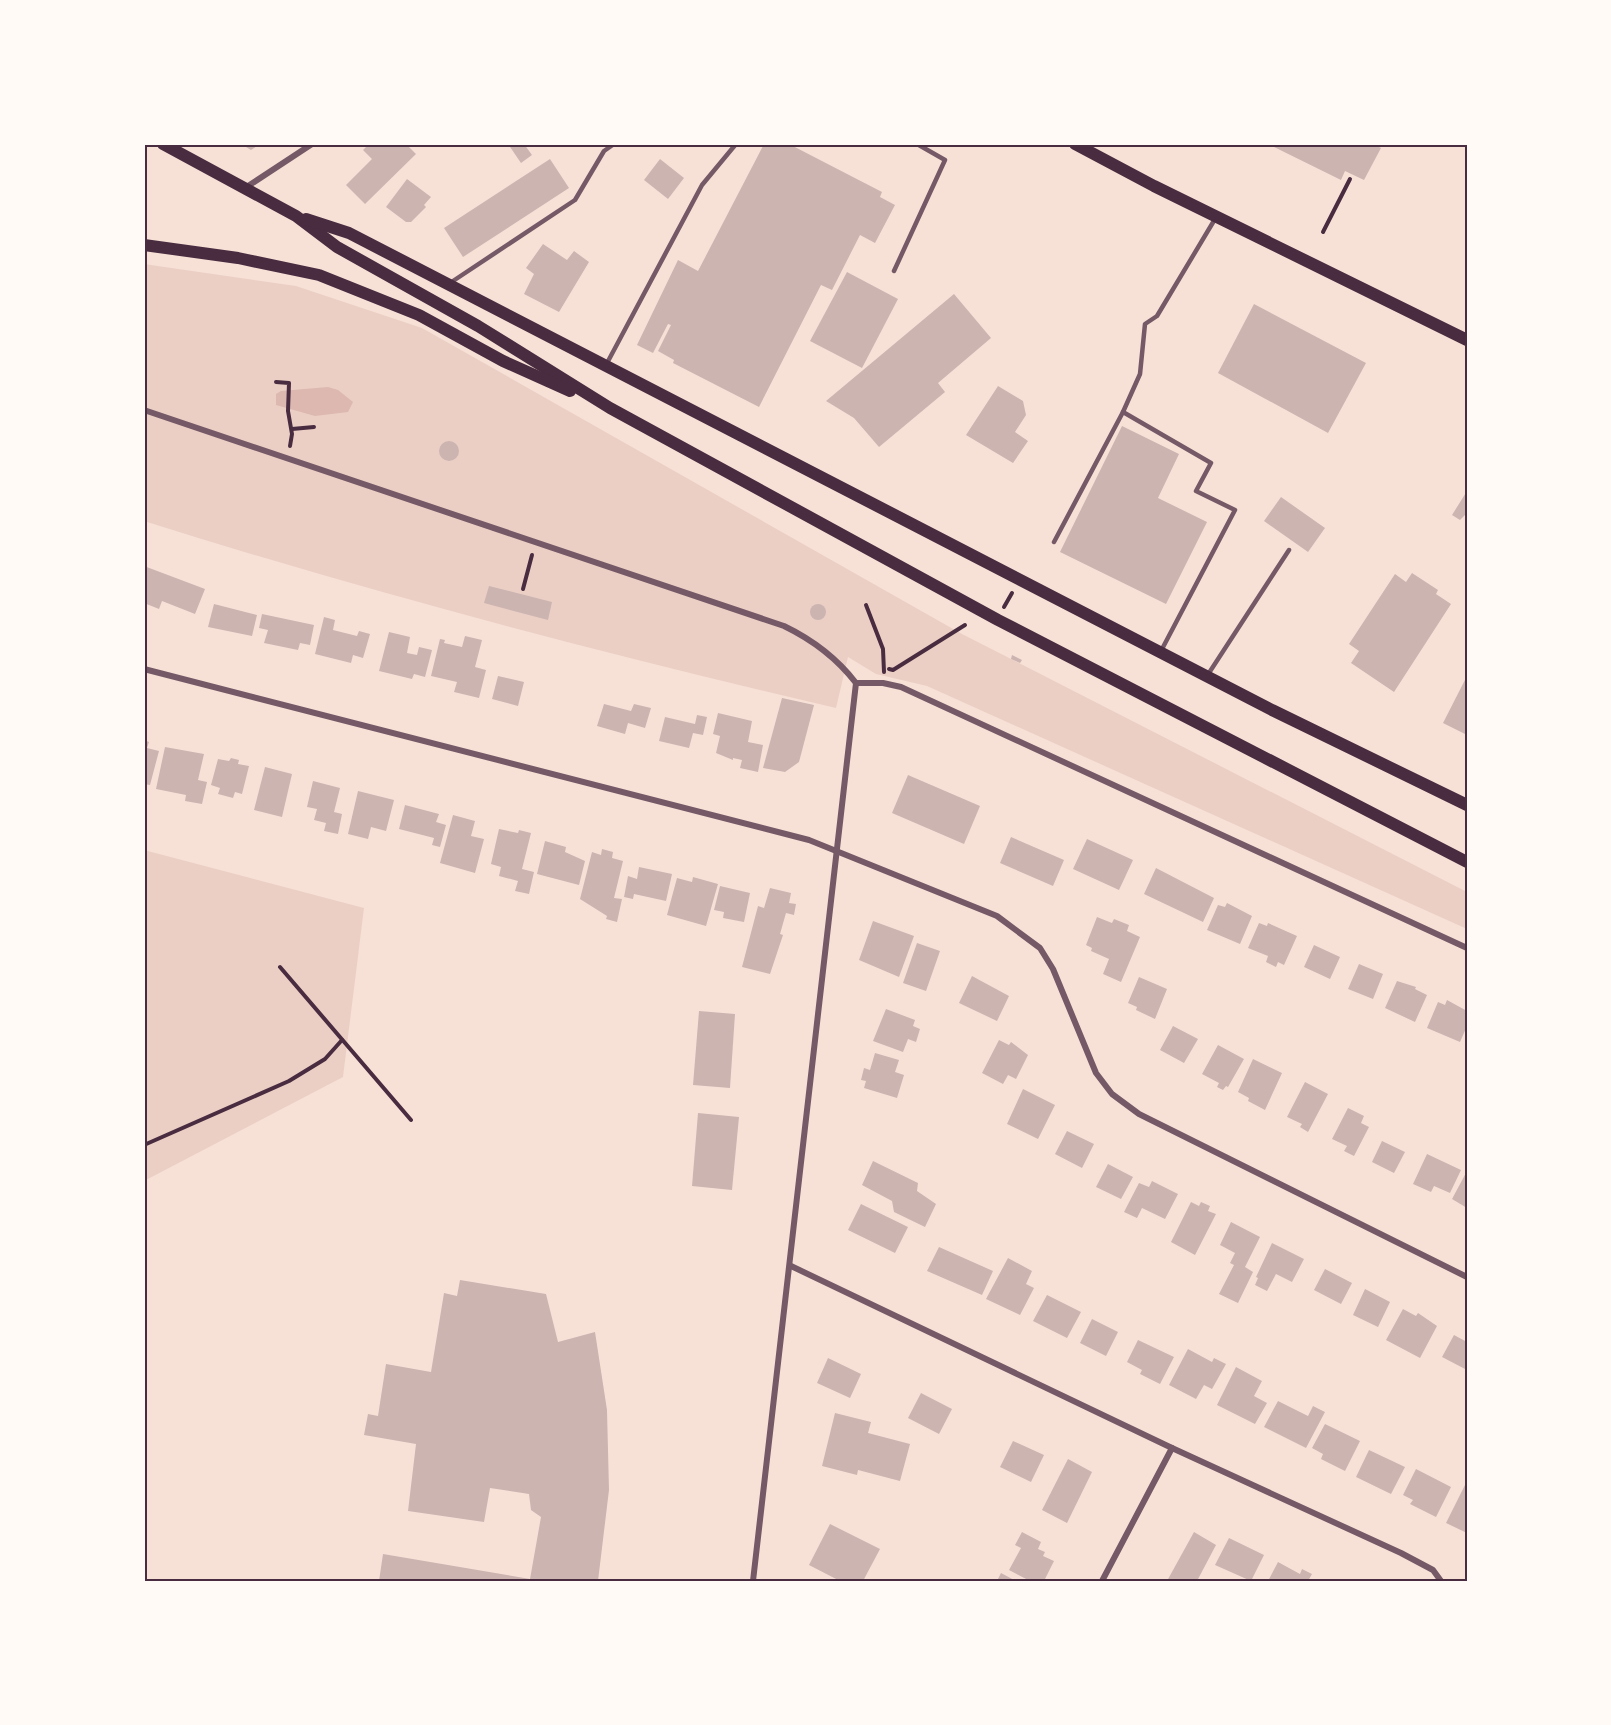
<svg xmlns="http://www.w3.org/2000/svg" width="1611" height="1725" font-family="Poppins,sans-serif">
<style>
.green{fill:#ebcfc5}
.water{fill:#dcb8b0}
.building{fill:#ccb4b1}
.lines{fill:none;stroke-linecap:round;stroke-linejoin:round}
.path{stroke:#4a2c40;stroke-width:4}
.service{stroke:#755966;stroke-width:4.5}
.minor{stroke:#755966;stroke-width:6}
.secondary{stroke:#4a2c40;stroke-width:12}
.neatline{fill:none;stroke:#4a2c40;stroke-width:2}
</style>
<rect width="100%" height="100%" fill="#f7e1d7"/>
<g class="green">
<path d="M 144,264 L 296,286 L 422,328 L 962,634 L 1467,892 L 1467,929 L 927,686 L 876,674 L 848,657 L 836,708 C 604,654 372,593 144,521 Z"/>
<polygon points="144,850 364,908 343,1077 144,1181"/>
</g>
<polygon class="water" points="328,387 338,390 353,402 348,412 315,416 276,405 276,394 281,391"/>
<g class="building">
<polygon points="241,144 260,144 251,150"/>
<polygon points="369,144 406,144 416,154 365,204 346,185 372,159 363,150"/>
<polygon points="508,144 524,144 532,155 521,163"/>
<polygon points="764,144 789,144 882,192 880,197 895,205 875,243 860,235 832,290 821,285 759,407 673,363 674,360 658,351 671,325 668,324 653,353 637,345 678,260 698,271"/>
<polygon points="1268,144 1373,144 1381,148 1364,180 1345,171 1341,180"/>
<polygon points="550,159 569,188 463,257 444,228"/>
<polygon points="660,159 684,178 668,199 644,180"/>
<polygon points="407,179 431,197 424,205 426,207 411,222 406,222 386,207"/>
<polygon points="543,244 567,260 574,251 589,262 559,312 524,294 534,274 526,268"/>
<polygon points="847,272 898,299 862,368 810,341"/>
<polygon points="954,294 991,338 938,383 945,392 879,447 854,418 826,401"/>
<polygon points="1254,304 1366,363 1328,433 1218,373"/>
<polygon points="998,386 1023,401 1026,415 1015,432 1028,441 1013,463 966,435"/>
<polygon points="1122,426 1179,454 1158,498 1207,522 1166,604 1060,552"/>
<circle cx="449" cy="451" r="10"/>
<polygon points="1467,491 1467,513 1460,520 1452,515"/>
<polygon points="1281,497 1325,528 1308,552 1264,521"/>
<polygon points="144,566 205,589 195,614 162,601 159,609 144,603"/>
<polygon points="1412,573 1438,590 1436,594 1451,604 1394,692 1351,663 1359,651 1349,644 1395,574 1406,582"/>
<polygon points="489,586 552,602 548,620 484,603"/>
<circle cx="818" cy="612" r="8"/>
<polygon points="214,604 257,615 252,636 208,627"/>
<polygon points="262,614 314,625 310,645 300,643 298,650 264,643 268,630 259,628"/>
<polygon points="324,617 335,620 333,630 357,636 359,631 370,634 363,658 353,655 351,663 315,654"/>
<polygon points="389,632 410,637 407,653 417,655 419,647 432,650 425,677 414,674 412,679 379,671"/>
<polygon points="465,636 482,640 475,667 486,670 479,698 454,692 457,682 431,676 440,639 445,640 444,643 462,647"/>
<polygon points="1012,655 1022,660 1020,663 1011,659"/>
<polygon points="498,676 524,682 518,706 492,699"/>
<polygon points="1467,676 1467,735 1443,723"/>
<polygon points="782,698 814,705 799,762 785,772 763,768"/>
<polygon points="604,704 631,711 634,704 651,708 645,728 628,723 625,734 597,726"/>
<polygon points="718,713 752,721 748,742 763,745 758,772 740,768 742,760 733,758 733,760 716,753 720,736 713,734"/>
<polygon points="697,715 707,717 703,735 693,733 689,748 659,741 665,717 695,724"/>
<polygon points="144,740 149,742 147,748 159,751 150,785 144,784"/>
<polygon points="165,747 204,754 198,780 207,782 202,804 185,801 186,795 156,789"/>
<polygon points="231,758 239,760 238,764 249,766 242,794 235,792 233,798 218,794 220,788 211,785 218,759 229,761"/>
<polygon points="265,767 292,774 282,817 254,810"/>
<polygon points="908,775 980,806 964,844 892,813"/>
<polygon points="313,781 340,788 334,812 342,814 338,834 324,831 326,823 314,820 317,809 307,807"/>
<polygon points="358,791 394,800 386,831 371,827 368,839 348,834"/>
<polygon points="405,805 439,814 436,822 446,825 440,847 432,845 434,838 399,829"/>
<polygon points="453,815 475,821 471,836 484,839 475,873 440,863"/>
<polygon points="499,829 518,833 519,830 531,833 522,869 534,872 529,894 515,891 518,881 499,876 501,867 491,864"/>
<polygon points="1011,837 1064,860 1053,886 1000,863"/>
<polygon points="1087,839 1133,860 1119,890 1073,869"/>
<polygon points="545,841 566,847 565,852 585,861 579,885 537,874"/>
<polygon points="602,849 613,852 612,858 623,861 614,898 622,899 617,922 606,919 607,916 580,899 592,852 601,855"/>
<polygon points="639,867 672,874 666,901 634,894 633,899 624,897 628,876 637,879"/>
<polygon points="1156,868 1214,898 1203,922 1144,894"/>
<polygon points="693,877 718,884 706,926 667,915 677,878 692,882"/>
<polygon points="720,886 750,893 744,922 723,918 724,912 714,910"/>
<polygon points="770,888 791,893 789,903 796,904 794,915 786,913 780,934 783,935 770,974 742,967 758,906 764,908"/>
<polygon points="1227,903 1252,916 1240,944 1207,930 1218,905 1225,907"/>
<polygon points="1097,917 1112,923 1114,919 1129,925 1127,931 1140,937 1121,982 1103,974 1109,959 1091,951 1092,948 1086,945"/>
<polygon points="873,921 914,936 899,977 859,960"/>
<polygon points="1259,923 1267,926 1268,923 1297,936 1284,965 1278,962 1276,967 1266,962 1268,956 1248,948"/>
<polygon points="917,943 940,951 926,991 903,983"/>
<polygon points="1314,945 1340,957 1330,979 1304,967"/>
<polygon points="1359,964 1383,974 1373,999 1348,989"/>
<polygon points="972,976 1009,996 997,1021 959,1003"/>
<polygon points="1139,977 1167,989 1155,1019 1136,1010 1137,1007 1128,1003"/>
<polygon points="1397,981 1416,987 1415,989 1427,995 1415,1022 1385,1008"/>
<polygon points="1447,1000 1467,1011 1467,1026 1460,1042 1427,1028 1438,1002 1445,1005"/>
<polygon points="886,1009 915,1020 913,1026 920,1029 916,1042 908,1039 903,1052 873,1041"/>
<polygon points="699,1011 735,1014 730,1088 693,1085"/>
<polygon points="1173,1026 1198,1039 1184,1063 1160,1050"/>
<polygon points="999,1040 1009,1045 1011,1042 1028,1055 1016,1079 1008,1075 1003,1084 982,1073"/>
<polygon points="1218,1045 1244,1059 1228,1087 1226,1086 1223,1090 1217,1087 1219,1083 1202,1074"/>
<polygon points="875,1053 899,1060 895,1072 904,1075 897,1098 864,1088 866,1081 861,1080 864,1068 870,1070"/>
<polygon points="1253,1059 1282,1073 1265,1110 1248,1101 1249,1098 1238,1092"/>
<polygon points="1305,1082 1328,1094 1308,1132 1300,1127 1302,1124 1287,1117"/>
<polygon points="1023,1089 1055,1105 1038,1139 1007,1124"/>
<polygon points="1348,1108 1364,1116 1361,1123 1369,1127 1354,1156 1344,1151 1347,1146 1332,1139"/>
<polygon points="698,1113 739,1117 732,1190 692,1186"/>
<polygon points="1067,1131 1094,1144 1082,1168 1055,1154"/>
<polygon points="1382,1141 1405,1152 1394,1173 1372,1162"/>
<polygon points="1427,1154 1461,1170 1450,1193 1434,1186 1431,1192 1413,1184"/>
<polygon points="873,1161 918,1183 917,1191 936,1204 925,1227 894,1212 892,1201 862,1185"/>
<polygon points="1108,1164 1133,1177 1121,1199 1096,1187"/>
<polygon points="1467,1171 1467,1208 1452,1199"/>
<polygon points="1152,1181 1178,1194 1165,1219 1142,1208 1137,1218 1124,1212 1139,1183 1149,1187"/>
<polygon points="1191,1202 1199,1206 1201,1202 1210,1206 1208,1211 1216,1214 1195,1255 1171,1242"/>
<polygon points="861,1204 908,1227 895,1253 848,1230"/>
<polygon points="1231,1222 1260,1237 1245,1267 1253,1272 1238,1303 1219,1294 1234,1265 1230,1263 1235,1253 1220,1245"/>
<polygon points="1272,1243 1304,1259 1292,1282 1276,1274 1267,1291 1255,1285 1258,1278 1256,1277"/>
<polygon points="939,1247 993,1271 982,1295 927,1271"/>
<polygon points="1008,1258 1032,1271 1026,1284 1034,1288 1020,1315 986,1299"/>
<polygon points="1325,1269 1352,1283 1341,1304 1314,1290"/>
<polygon points="460,1280 546,1294 558,1342 595,1332 607,1410 609,1490 598,1581 379,1581 383,1554 530,1579 541,1517 531,1510 529,1494 490,1488 484,1522 408,1511 416,1444 364,1435 368,1414 378,1416 386,1364 431,1372 444,1293 457,1296"/>
<polygon points="1365,1289 1390,1302 1378,1327 1353,1315"/>
<polygon points="1047,1295 1081,1312 1067,1338 1033,1321"/>
<polygon points="1403,1309 1416,1316 1418,1313 1437,1326 1420,1358 1386,1340"/>
<polygon points="1092,1319 1118,1332 1106,1356 1080,1343"/>
<polygon points="1454,1335 1467,1342 1467,1370 1442,1357"/>
<polygon points="1138,1340 1174,1357 1160,1384 1140,1374 1142,1370 1127,1362"/>
<polygon points="1188,1349 1212,1362 1214,1358 1226,1364 1212,1389 1204,1385 1196,1399 1169,1385"/>
<polygon points="828,1358 861,1374 850,1398 817,1383"/>
<polygon points="1236,1367 1262,1381 1254,1396 1267,1403 1255,1424 1217,1405"/>
<polygon points="921,1393 952,1409 939,1434 908,1418"/>
<polygon points="1278,1401 1308,1416 1313,1406 1325,1412 1306,1448 1264,1427"/>
<polygon points="835,1413 871,1422 868,1433 910,1444 900,1481 858,1470 857,1475 822,1466"/>
<polygon points="1325,1424 1360,1441 1345,1471 1321,1459 1323,1454 1312,1448"/>
<polygon points="1013,1441 1044,1455 1031,1482 1000,1467"/>
<polygon points="1369,1450 1405,1467 1391,1494 1356,1477"/>
<polygon points="1068,1459 1092,1472 1067,1523 1042,1510"/>
<polygon points="1416,1469 1451,1487 1436,1517 1410,1504 1413,1500 1403,1495"/>
<polygon points="1467,1481 1467,1533 1446,1523"/>
<polygon points="830,1524 880,1549 863,1581 840,1581 809,1565"/>
<polygon points="1022,1532 1041,1542 1038,1549 1045,1552 1043,1556 1054,1561 1044,1581 1030,1581 1009,1570 1021,1548 1015,1545"/>
<polygon points="1194,1532 1216,1545 1197,1581 1167,1581"/>
<polygon points="1229,1538 1264,1555 1251,1581 1215,1565"/>
<polygon points="1278,1562 1300,1574 1302,1569 1312,1574 1308,1581 1268,1581"/>
<polygon points="1001,1573 1016,1581 997,1581"/>
</g>
<g class="lines">
<g class="path">
<polyline points="1323,232 1350,179"/>
<polyline points="276,382 289,383 288,411 292,434 290,446"/>
<polyline points="292,429 314,427"/>
<polyline points="523,589 532,555"/>
<polyline points="866,605 883,649 884,672"/>
<polyline points="1004,607 1012,593"/>
<polyline points="889,669 893,670 965,625"/>
<polyline points="280,967 411,1120"/>
<polyline points="144,1145 289,1081 325,1059 342,1040"/>
</g>
<g class="service">
<polyline points="894,271 945,160 917,144"/>
<polyline points="450,283 575,200 604,151 614,144"/>
<polyline points="606,365 702,185 736,144"/>
<polyline points="1123,412 1211,463 1196,491 1235,510 1161,651"/>
<polyline points="1054,542 1123,412 1140,374 1145,324 1157,316 1215,219"/>
<polyline points="1207,676 1289,550"/>
</g>
<g class="minor">
<polyline points="245,188 312,144"/>
<path d="M 144,410 L 784,626 C 813,640 836,657 856,683"/>
<polyline points="144,669 809,840 997,916 1040,948 1053,969 1096,1073 1112,1094 1139,1114 1467,1277"/>
<polyline points="856,683 883,683 901,687 1467,948"/>
<polyline points="791,1266 1172,1448 1401,1553 1433,1570 1441,1581"/>
<polyline points="753,1581 856,683"/>
<polyline points="1102,1581 1172,1448"/>
</g>
<g class="secondary">
<polyline points="163,144 296,216 337,247 478,326 610,408 998,620 1467,862"/>
<polyline points="1075,144 1154,186 1467,340"/>
<polyline points="306,219 349,233 1272,710 1467,805"/>
<polyline points="144,245 238,258 319,275 419,315 503,361 570,391"/>
</g>
</g>
<rect width="1611" height="1725" fill="none" stroke="#fffaf5" stroke-width="291"/>
<rect x="146" y="146" width="1320" height="1434" class="neatline"/>
</svg>
